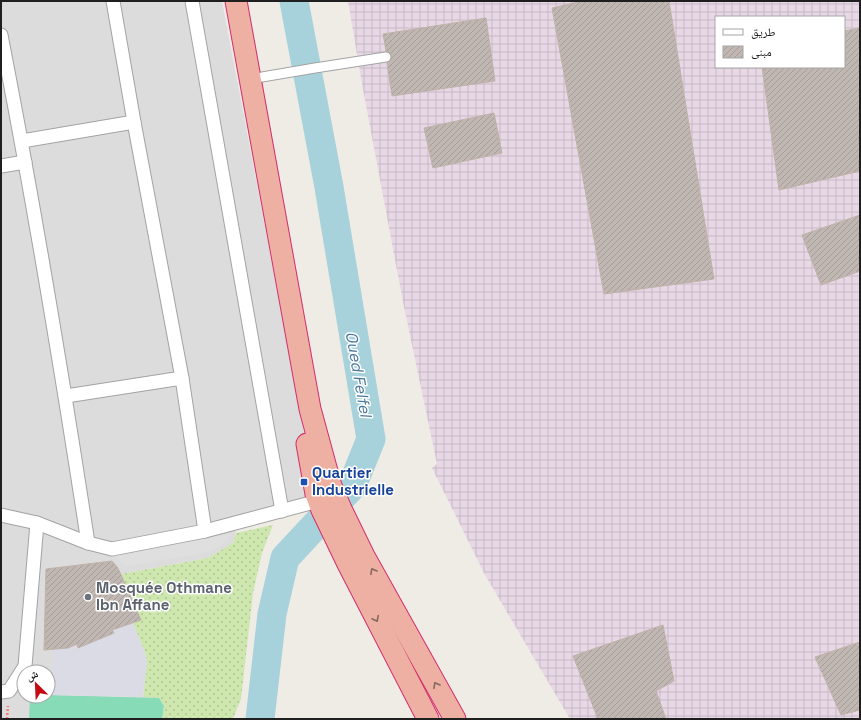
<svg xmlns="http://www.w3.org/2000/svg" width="861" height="720" font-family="'Space Grotesk','Noto Naskh Arabic',sans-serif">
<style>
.residential{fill:#dddcdc}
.industrial{fill:url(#industrial-grid);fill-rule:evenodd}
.garden{fill:url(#garden-dots)}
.pitch{fill:#87dbb7}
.parking{fill:#dfdfdf}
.plaza{fill:#dadbe5}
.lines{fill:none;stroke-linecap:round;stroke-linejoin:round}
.river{stroke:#a8d2db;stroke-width:29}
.building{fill:url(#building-hatch);stroke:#c1b2a9}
.pedestrian-casing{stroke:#a3a3a3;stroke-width:11}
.minor-casing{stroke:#a3a3a3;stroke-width:15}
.trunk-casing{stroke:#d32d6e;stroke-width:23}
.path{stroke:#f47972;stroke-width:2.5;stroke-dasharray:2 2;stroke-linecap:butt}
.pedestrian{stroke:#fff;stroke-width:9}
.minor{stroke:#fff;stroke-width:13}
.trunk{stroke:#eeb0a3;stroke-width:21}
.oneway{stroke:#866861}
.transit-dot{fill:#1a4fb4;stroke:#fff;stroke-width:1.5}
.worship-dot{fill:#6b7280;stroke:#fff;stroke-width:1.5}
.labels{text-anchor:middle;stroke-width:3;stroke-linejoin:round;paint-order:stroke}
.transit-label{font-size:15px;font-weight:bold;fill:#164399;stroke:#fff;text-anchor:start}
.worship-label{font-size:15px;font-weight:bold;fill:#5b616d;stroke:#fff;text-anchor:start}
.water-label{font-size:16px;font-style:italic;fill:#49779c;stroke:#fff}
</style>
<defs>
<pattern id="industrial-grid" width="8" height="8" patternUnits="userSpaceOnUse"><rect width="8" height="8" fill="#e8d8e6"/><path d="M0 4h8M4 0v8" fill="none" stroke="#c7b9c5"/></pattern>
<pattern id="garden-dots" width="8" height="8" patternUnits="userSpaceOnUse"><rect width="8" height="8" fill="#cde7ae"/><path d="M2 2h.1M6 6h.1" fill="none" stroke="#b0c695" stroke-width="1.8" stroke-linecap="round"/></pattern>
<pattern id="building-hatch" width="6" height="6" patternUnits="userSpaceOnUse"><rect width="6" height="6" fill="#c0b7b2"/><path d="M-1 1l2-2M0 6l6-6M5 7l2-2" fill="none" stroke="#a59d99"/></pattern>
</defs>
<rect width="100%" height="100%" fill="#efece6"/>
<polygon class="residential" points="1,1 222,1 316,494 238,523 233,543 208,558 121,574 141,620 112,630 114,633 78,648 56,663 46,672 24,672 24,696 48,696 48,695 150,697 162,719 1,719"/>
<path class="industrial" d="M 348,1 L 860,1 L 860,719 L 570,719 L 485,575 L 432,468 L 437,464 L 403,302 L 362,84 ZM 716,17 L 844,17 L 844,67 L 716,67 Z"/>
<polygon class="garden" points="273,525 262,553 253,593 241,699 233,719 162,719 164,706 159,698 143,697 147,661 145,653 133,623 141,620 121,574 208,558 233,543 236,533"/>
<polygon class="pitch" points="48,695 159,698 164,706 162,719 29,719 30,696 48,696"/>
<polygon class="parking" points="230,534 227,541 217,548 204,553 125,566 116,556"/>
<polygon class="plaza" points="133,623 145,653 147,662 143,697 48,695 48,672 46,672 55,663 53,649 68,648 77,644 79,648 113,633 112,630"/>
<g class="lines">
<polyline class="river" points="260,719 272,614 285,558 352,486 371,439 329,187 294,1"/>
</g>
<g class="building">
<polygon points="582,1 669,1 714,279 604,294 552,8"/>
<polygon points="486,18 495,81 392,96 387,63 390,61 392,56 390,53 386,51 383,34"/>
<polygon points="860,28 860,171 779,190 762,67 844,67 844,31"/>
<polygon points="494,113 502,153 433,168 424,128"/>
<polygon points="860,215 860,271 821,285 802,235"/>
<polygon points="112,561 118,568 141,620 112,630 114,633 78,648 77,644 68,648 44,650 46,569"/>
<polygon points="663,625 674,681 656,691 666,719 598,719 573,656"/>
<polygon points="860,642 860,710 841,715 815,657"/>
</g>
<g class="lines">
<g class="pedestrian-casing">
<polyline id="pedestrian" points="250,79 315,68 386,57"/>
</g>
<g class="minor-casing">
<g id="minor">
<polyline points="113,1 134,122 182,378 205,531"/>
<polyline points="192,1 282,511"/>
<path d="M 1,35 C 34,204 62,373 88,543"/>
<polyline points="22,141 134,122"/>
<polyline points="1,166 25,162"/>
<polyline points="66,396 182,378"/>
<polyline points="1,515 37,523 88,543 112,549 205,531 318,501"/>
<polyline points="1,692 9,691 25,666 37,523"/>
</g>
</g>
<g class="trunk-casing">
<g id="trunk">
<polyline points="236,1 310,409 331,486 341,509 364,556 455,719"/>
<polyline points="307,444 316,494 322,510 348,564 428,719"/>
</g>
</g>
<polyline class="path" points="7,719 8,706"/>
<use href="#pedestrian" class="pedestrian"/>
<use href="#minor" class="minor"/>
<use href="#trunk" class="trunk"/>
</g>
<defs><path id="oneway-chevron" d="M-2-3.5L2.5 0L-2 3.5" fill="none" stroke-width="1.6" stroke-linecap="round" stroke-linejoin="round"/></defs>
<g class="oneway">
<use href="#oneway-chevron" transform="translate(373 571) rotate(-119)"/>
<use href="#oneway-chevron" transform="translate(376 619) rotate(63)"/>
<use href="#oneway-chevron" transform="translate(436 685) rotate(-119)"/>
</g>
<rect class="transit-dot" x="300" y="478" width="8" height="8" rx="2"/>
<circle class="worship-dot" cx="88" cy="597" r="4"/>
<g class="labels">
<g class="transit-label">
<text x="312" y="478">Quartier<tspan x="312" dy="17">Industrielle</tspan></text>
</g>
<g class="worship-label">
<text x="96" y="593">Mosquée Othmane<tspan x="96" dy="17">Ibn Affane</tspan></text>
</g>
<g class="water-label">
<text transform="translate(359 374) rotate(80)" y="6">Oued Felfel</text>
</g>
</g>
<rect width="861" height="720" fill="none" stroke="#1f1f1f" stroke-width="4"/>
<rect x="715" y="16" width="130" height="52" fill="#ffffff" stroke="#a5a5a5"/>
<rect x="723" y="29" width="20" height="6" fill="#ffffff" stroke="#a5a5a5"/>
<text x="751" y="36" font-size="12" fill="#1f1f1f">طريق</text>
<rect x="723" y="46" width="20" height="12" fill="url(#building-hatch)" stroke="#a5a5a5"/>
<text x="751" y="56" font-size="12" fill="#1f1f1f">مبنى</text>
<g transform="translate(36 684) rotate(336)"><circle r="19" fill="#ffffff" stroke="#a5a5a5"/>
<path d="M0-3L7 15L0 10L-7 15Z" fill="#c60912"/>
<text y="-6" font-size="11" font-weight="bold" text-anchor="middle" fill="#1f1f1f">ش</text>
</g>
</svg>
